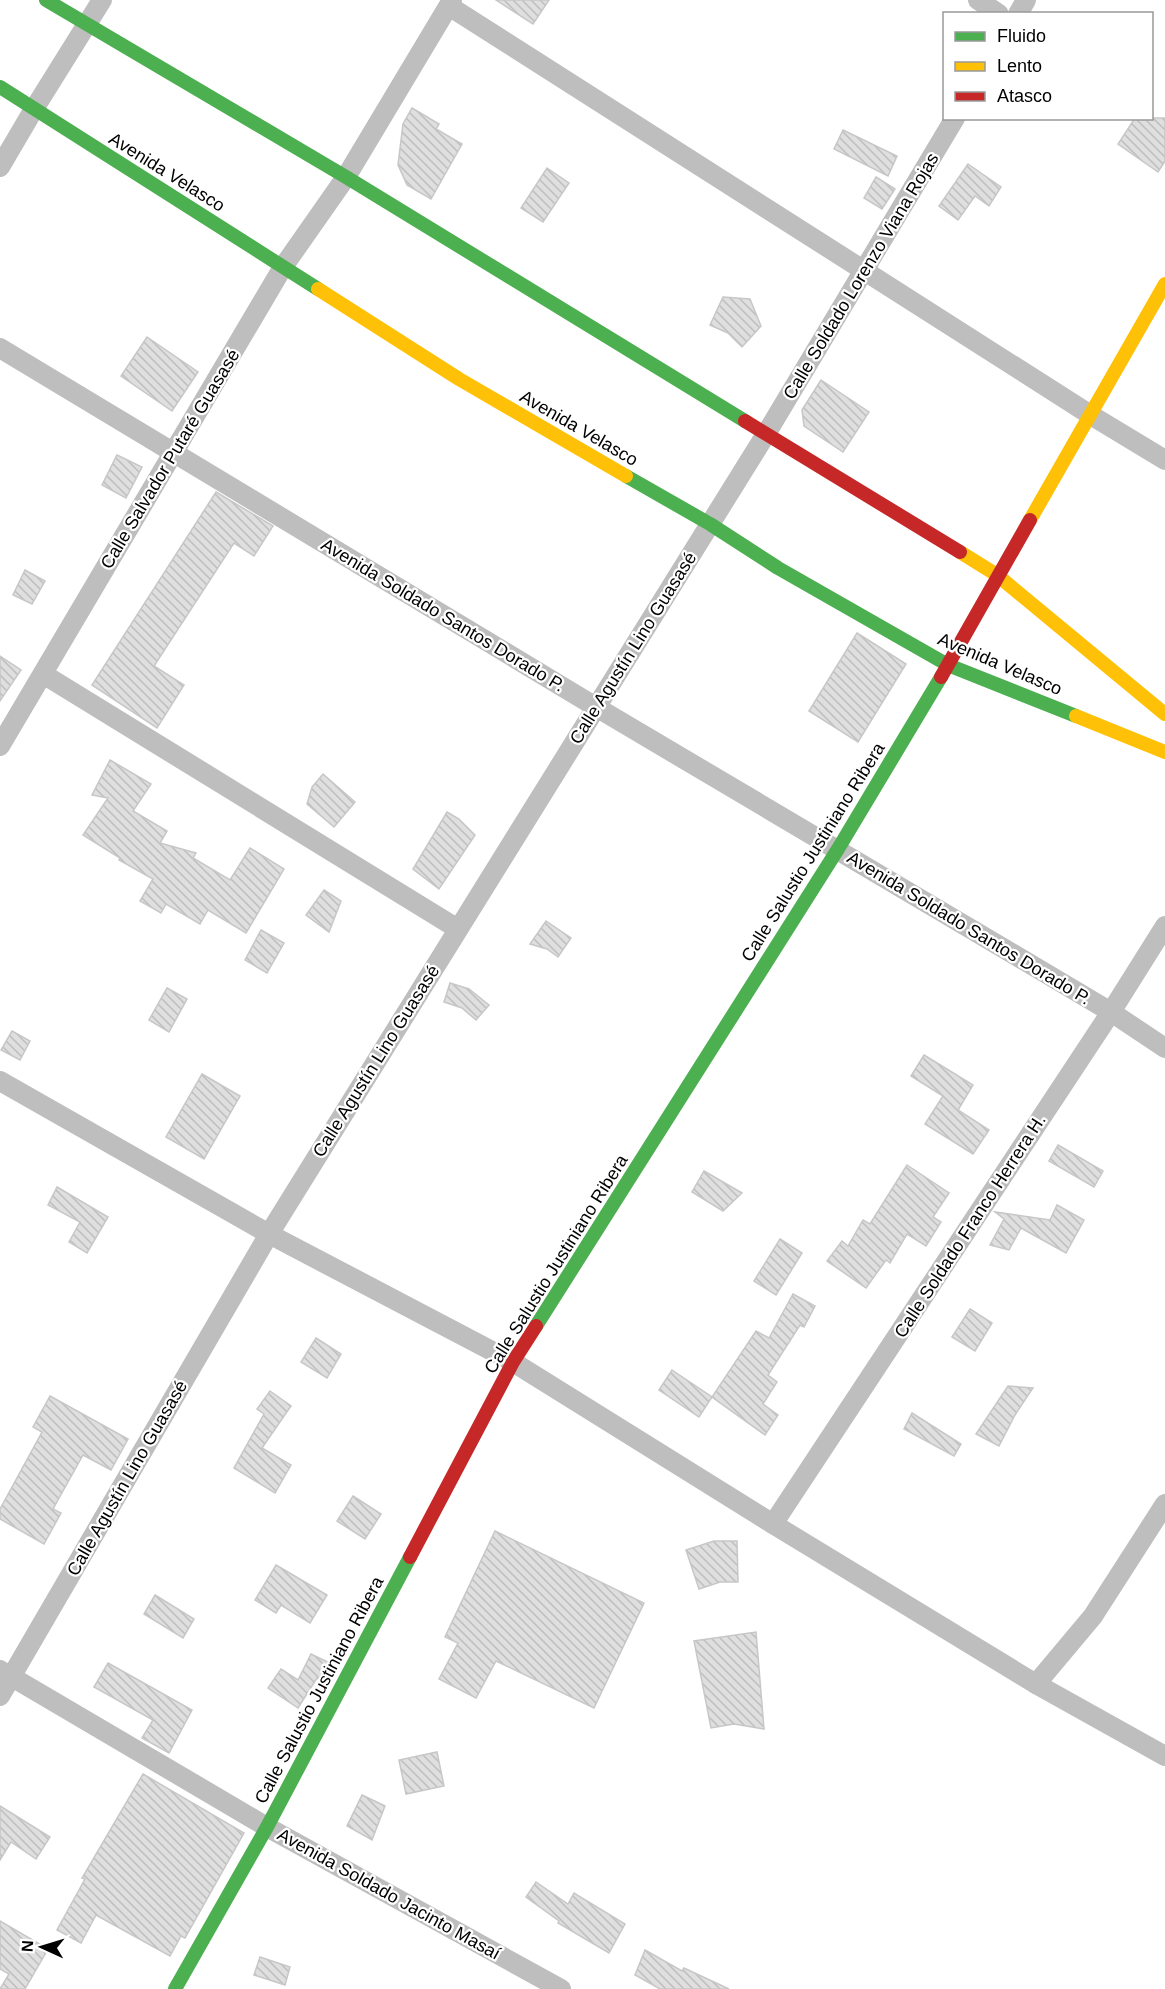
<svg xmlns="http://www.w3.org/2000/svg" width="1165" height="1989" font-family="Helvetica,sans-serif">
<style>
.building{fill:url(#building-back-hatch);stroke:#c7c7c7;stroke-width:1.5}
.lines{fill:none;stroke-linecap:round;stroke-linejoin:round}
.street{stroke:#bebebe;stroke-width:20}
.fast{stroke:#4caf50;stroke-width:14}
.slow{stroke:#ffc107;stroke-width:14}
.jam{stroke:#c62828;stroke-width:14}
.labels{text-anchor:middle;stroke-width:4.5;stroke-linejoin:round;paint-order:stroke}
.street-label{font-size:18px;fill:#000;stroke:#fff}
</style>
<defs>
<pattern id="building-back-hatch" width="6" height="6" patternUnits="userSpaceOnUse" patternTransform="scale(1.5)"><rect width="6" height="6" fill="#dfdfdf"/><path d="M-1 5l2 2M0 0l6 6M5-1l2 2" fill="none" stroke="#bebebe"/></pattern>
</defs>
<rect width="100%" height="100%" fill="#fff"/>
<g class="building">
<polygon points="496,0 549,0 533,24"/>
<polygon points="412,108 439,124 436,129 462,144 431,199 407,185 398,165 403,124"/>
<polygon points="1135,118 1165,118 1165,161 1158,172 1118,144"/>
<polygon points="843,130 897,156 888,176 834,149"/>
<polygon points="968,164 1001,187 989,206 975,196 958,220 939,206"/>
<polygon points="547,168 569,183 543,222 521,208"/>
<polygon points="876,177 895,189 882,209 864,198"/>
<polygon points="723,297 750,299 761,326 742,347 728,333 710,325"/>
<polygon points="147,337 198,372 172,411 121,376"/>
<polygon points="821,380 869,412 843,452 804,426 802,410"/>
<polygon points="117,455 142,467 126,498 102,485"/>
<polygon points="216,492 273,526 254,556 234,543 154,666 184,685 157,728 92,685"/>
<polygon points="25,570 45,581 32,604 13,595"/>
<polygon points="857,633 906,664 858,742 809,711"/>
<polygon points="0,656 21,670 0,701"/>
<polygon points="110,760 151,784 133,811 167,831 160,843 196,853 193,858 230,880 250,848 284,869 246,933 208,910 200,924 166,904 161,913 140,901 153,879 119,860 120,858 83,835 108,798 92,795"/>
<polygon points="323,774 355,802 334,827 307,804 312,787"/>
<polygon points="447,812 459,819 475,835 439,889 413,869"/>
<polygon points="324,890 341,901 329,932 306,915"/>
<polygon points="546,921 571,938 558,957 547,949 530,944"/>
<polygon points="261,930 284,943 267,973 245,960"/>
<polygon points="450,983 469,989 489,1005 476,1020 462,1008 444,1002"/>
<polygon points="167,988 187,999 169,1032 149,1020"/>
<polygon points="12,1031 30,1041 20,1060 1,1050"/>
<polygon points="924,1055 973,1085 958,1110 989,1130 973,1154 925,1124 943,1096 911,1076"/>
<polygon points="202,1074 240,1096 204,1159 166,1137"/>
<polygon points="1058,1145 1103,1171 1094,1187 1049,1161"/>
<polygon points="907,1165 949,1193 933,1217 941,1222 926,1246 907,1234 890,1263 886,1260 866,1288 827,1261 842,1241 848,1246 863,1220 870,1224"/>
<polygon points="704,1171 742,1193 723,1211 692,1192"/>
<polygon points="57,1187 108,1217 87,1253 69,1242 80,1222 48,1205"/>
<polygon points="1057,1205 1084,1220 1066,1253 1021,1228 1009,1250 990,1245 1004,1219 995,1212 1050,1220"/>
<polygon points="780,1239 802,1253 776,1295 754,1281"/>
<polygon points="793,1294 815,1306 804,1327 800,1325 768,1375 777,1382 763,1404 778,1415 765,1435 712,1397 756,1331 769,1338"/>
<polygon points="970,1309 992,1323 975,1351 952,1337"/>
<polygon points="316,1338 341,1354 327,1378 301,1362"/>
<polygon points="672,1370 712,1397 699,1417 659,1390"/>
<polygon points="1008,1386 1033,1388 1015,1415 999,1446 976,1434"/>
<polygon points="270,1391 291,1406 262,1448 291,1465 275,1493 234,1468 264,1414 257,1409"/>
<polygon points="50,1396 128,1439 111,1470 83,1455 53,1509 61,1513 44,1544 0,1519 0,1509 42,1432 33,1427"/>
<polygon points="912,1413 961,1444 954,1456 904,1429"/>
<polygon points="353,1496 381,1514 365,1539 337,1521"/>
<polygon points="495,1531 644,1603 594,1708 496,1661 476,1698 439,1679 458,1643 445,1637"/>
<polygon points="714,1541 737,1541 738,1582 720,1582 699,1589 686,1550"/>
<polygon points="276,1565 327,1595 310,1623 281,1605 276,1613 255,1600"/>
<polygon points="155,1595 194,1619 183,1638 144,1614"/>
<polygon points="756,1632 764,1729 734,1724 711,1728 694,1641"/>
<polygon points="311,1654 334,1665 325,1682 317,1678 298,1708 268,1688 281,1669 298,1680"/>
<polygon points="108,1663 192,1710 169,1753 142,1738 153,1720 94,1687"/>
<polygon points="437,1752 444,1786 406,1794 399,1760"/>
<polygon points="143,1774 244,1833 185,1938 181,1936 170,1956 96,1915 81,1943 57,1930 85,1879 82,1878"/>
<polygon points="362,1795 385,1806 372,1840 347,1826"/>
<polygon points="0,1806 50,1837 36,1859 11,1842 0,1860"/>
<polygon points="536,1882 568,1904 574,1893 625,1924 609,1953 558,1923 559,1921 526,1897"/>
<polygon points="0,1921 48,1949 25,1989 0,1989 9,1974 0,1969"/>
<polygon points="645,1950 682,1971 684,1968 729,1989 660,1989 635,1975"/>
<polygon points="260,1957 290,1967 285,1985 254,1975"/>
</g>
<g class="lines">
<g class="street">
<polyline points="978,0 999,14"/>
<polyline points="449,6 1089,414 1165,460"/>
<polyline points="1018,14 1026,0"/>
<polyline points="0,167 34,109 102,0"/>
<polyline points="0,348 596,707 1111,1012 1165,1048"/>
<polyline points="43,674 458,929"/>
<polyline points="0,746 283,267 346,177 452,0"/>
<polyline points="0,1081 269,1234 513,1362 773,1524 1036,1684 1165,1756"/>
<polyline points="773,1524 1111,1012 1165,926"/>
<polyline points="0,1670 267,1827 561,1989"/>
<polyline points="1036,1684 1093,1616 1165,1504"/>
<polyline points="0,1696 269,1234 766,434 955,118"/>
</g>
<g class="fast">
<polyline points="46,0 346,177 745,421"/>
<polyline points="0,87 318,289"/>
<polyline points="626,476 710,524 778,568 948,665 1076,716"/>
<polyline points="536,1326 838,849 941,677"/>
<polyline points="175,1989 267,1827 410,1557"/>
</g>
<g class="slow">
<polyline points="318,289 459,379 626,476"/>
<polyline points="1030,520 1165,284"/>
<polyline points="960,552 997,575 1165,714"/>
<polyline points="1076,716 1165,752"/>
</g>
<g class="jam">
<polyline points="745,421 960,552"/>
<polyline points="941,677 1030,520"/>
<polyline points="410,1557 513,1362 536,1326"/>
</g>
</g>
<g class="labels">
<g class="street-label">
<text transform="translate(167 172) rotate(32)" y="6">Avenida Velasco</text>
<text transform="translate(861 276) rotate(-59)" y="6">Calle Soldado Lorenzo Viana Rojas</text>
<text transform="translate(579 428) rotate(30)" y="6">Avenida Velasco</text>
<text transform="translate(170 459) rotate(-59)" y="6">Calle Salvador Putaré Guasasé</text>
<text transform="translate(443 615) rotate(31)" y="6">Avenida Soldado Santos Dorado P.</text>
<text transform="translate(633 648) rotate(-58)" y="6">Calle Agustín Lino Guasasé</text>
<text transform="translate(1000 664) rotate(23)" y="6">Avenida Velasco</text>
<text transform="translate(813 852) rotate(-58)" y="6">Calle Salustio Justiniano Ribera</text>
<text transform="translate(969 928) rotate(31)" y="6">Avenida Soldado Santos Dorado P.</text>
<text transform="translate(376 1061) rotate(-58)" y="6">Calle Agustín Lino Guasasé</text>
<text transform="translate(970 1226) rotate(-57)" y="6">Calle Soldado Franco Herrera H.</text>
<text transform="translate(556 1264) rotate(-58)" y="6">Calle Salustio Justiniano Ribera</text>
<text transform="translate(127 1478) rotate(-60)" y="6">Calle Agustín Lino Guasasé</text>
<text transform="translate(319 1690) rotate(-62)" y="6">Calle Salustio Justiniano Ribera</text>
<text transform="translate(389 1894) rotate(29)" y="6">Avenida Soldado Jacinto Masaí</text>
</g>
</g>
<rect x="943" y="12" width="210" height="108" fill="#ffffff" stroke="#999999" stroke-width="1.5"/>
<rect x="955" y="32" width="30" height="9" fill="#4caf50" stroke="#999999" stroke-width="1.5"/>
<text x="997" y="42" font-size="18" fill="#000000">Fluido</text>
<rect x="955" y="62" width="30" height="9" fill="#ffc107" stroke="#999999" stroke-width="1.5"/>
<text x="997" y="72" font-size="18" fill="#000000">Lento</text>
<rect x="955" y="92" width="30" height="9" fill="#c62828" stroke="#999999" stroke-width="1.5"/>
<text x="997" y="102" font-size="18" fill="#000000">Atasco</text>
<g transform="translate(42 1947) rotate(274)" stroke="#ffffff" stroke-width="4.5" paint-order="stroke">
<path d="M0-4.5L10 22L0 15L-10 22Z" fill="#000000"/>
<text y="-9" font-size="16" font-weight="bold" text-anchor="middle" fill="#000000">N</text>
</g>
</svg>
